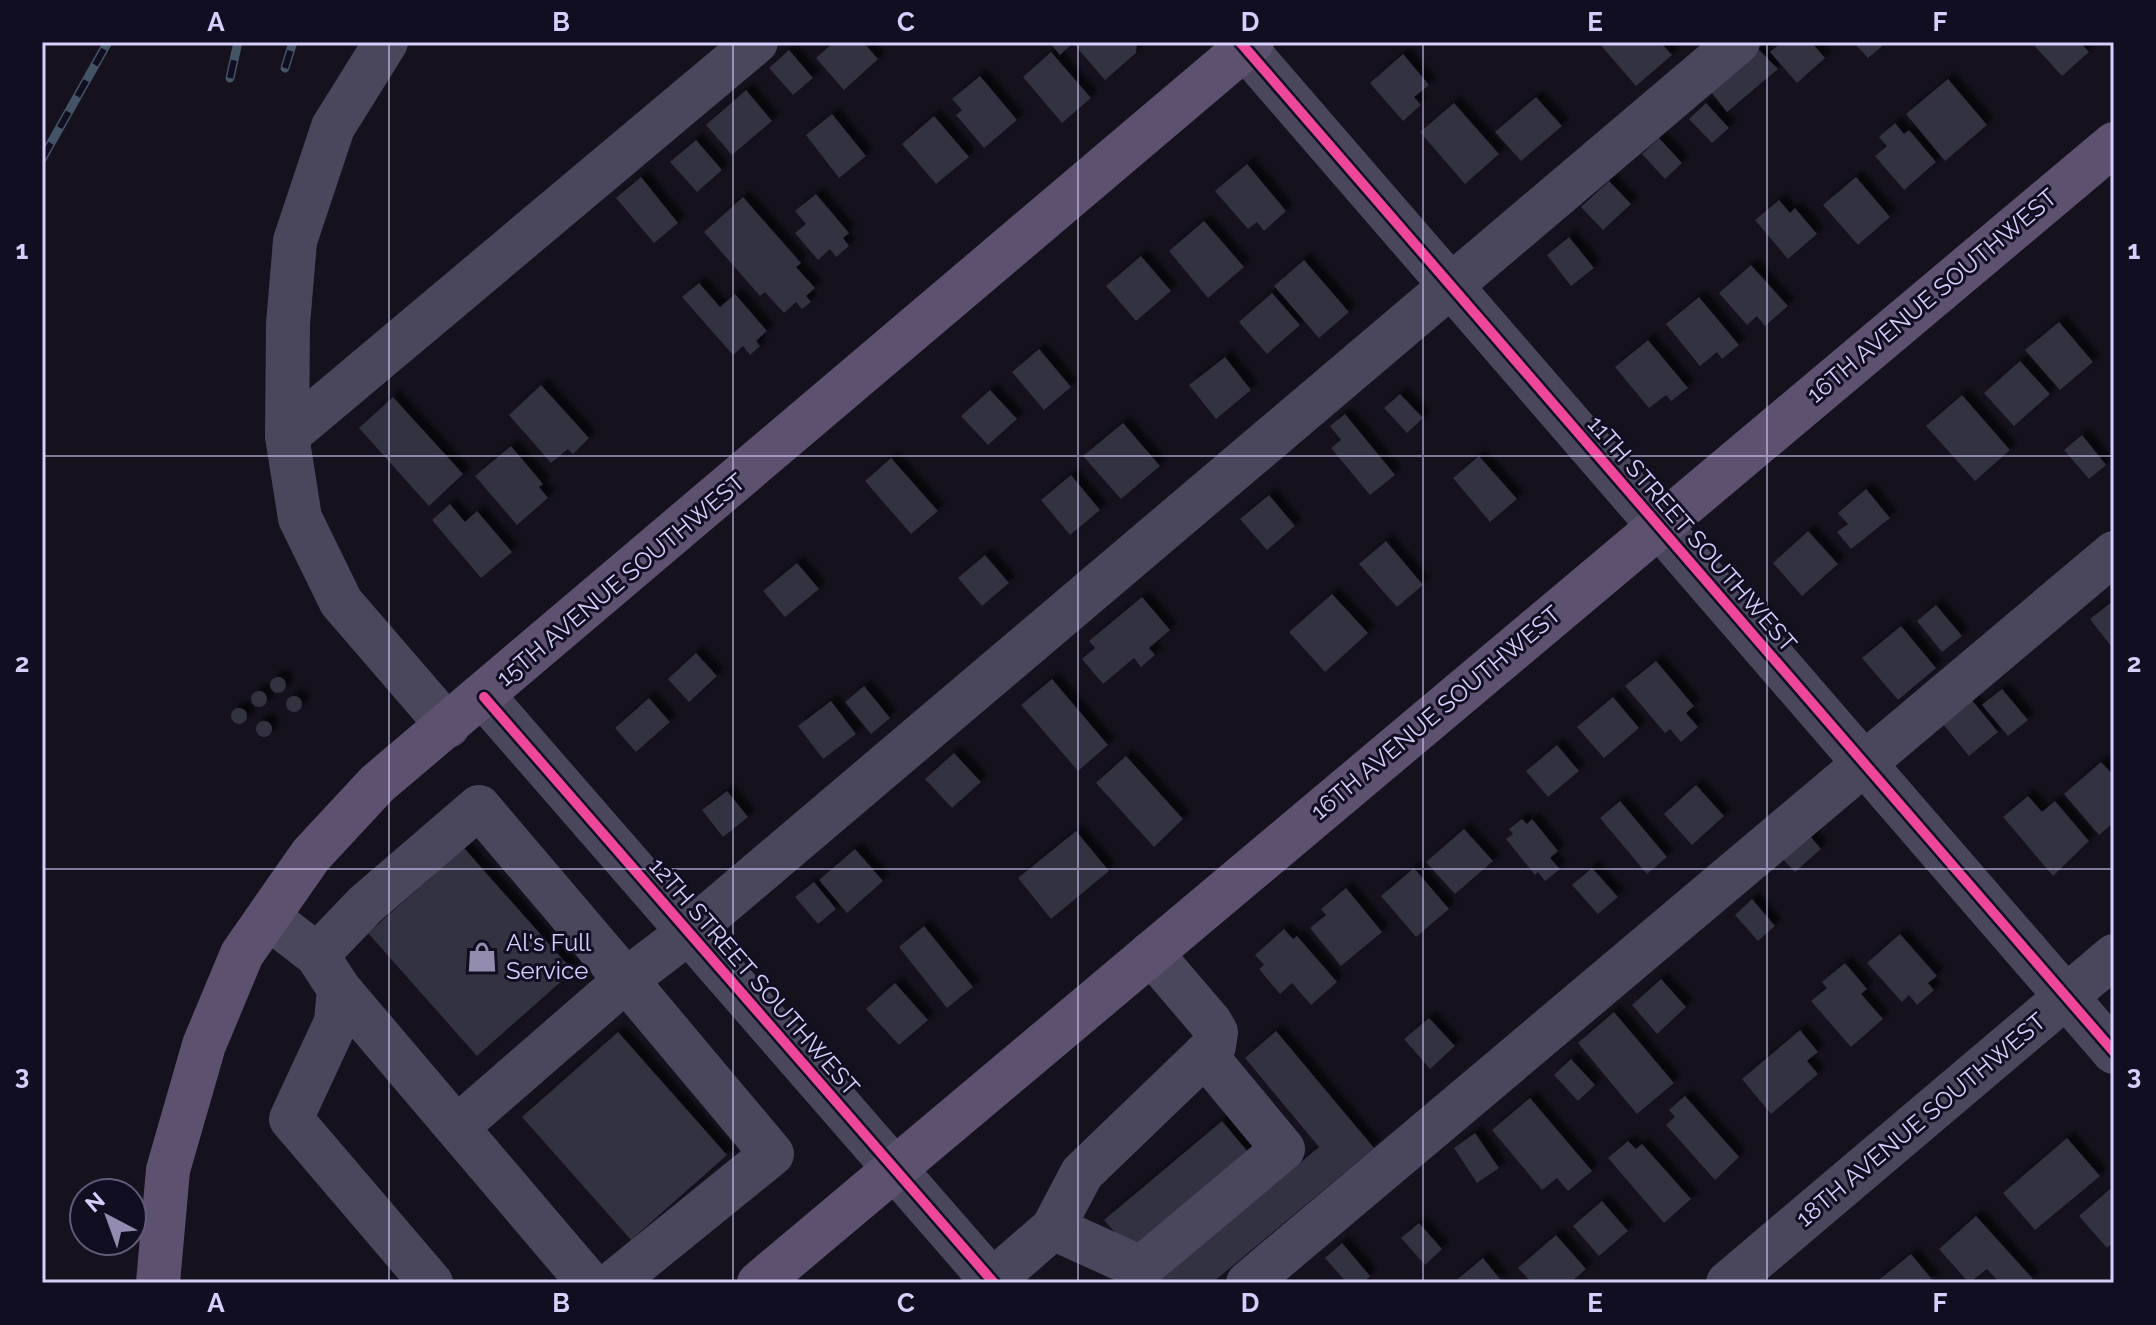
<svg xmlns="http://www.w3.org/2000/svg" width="2156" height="1325" font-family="Raleway,sans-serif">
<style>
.building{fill:#33303f;filter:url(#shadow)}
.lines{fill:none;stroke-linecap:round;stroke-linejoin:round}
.minor{stroke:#4a475d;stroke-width:44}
.major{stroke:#5e506f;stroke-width:44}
.rail-casing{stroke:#435466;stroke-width:9}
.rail{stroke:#120e21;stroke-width:6;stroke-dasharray:18;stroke-linecap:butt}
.cycleway-casing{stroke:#120e21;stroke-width:15}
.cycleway{stroke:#ed469a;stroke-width:10}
.grid{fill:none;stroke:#d7cefe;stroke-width:2;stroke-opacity:0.55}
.labels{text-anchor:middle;stroke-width:6;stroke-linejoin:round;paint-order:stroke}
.street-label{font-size:24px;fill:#d7cefe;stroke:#120e21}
.poi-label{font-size:24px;fill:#d7cefe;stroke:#120e21;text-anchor:start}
.neatline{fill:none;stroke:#d7cefe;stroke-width:3}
.grid-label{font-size:26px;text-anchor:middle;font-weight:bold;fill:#d7cefe}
</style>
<defs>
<filter id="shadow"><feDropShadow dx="7" dy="-7" stdDeviation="2" flood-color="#0009"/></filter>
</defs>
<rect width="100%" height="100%" fill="#15121d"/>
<g class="building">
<polygon points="834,42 863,42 878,59 844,90 816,58"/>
<polygon points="1049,42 1137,42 1136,53 1105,80 1073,43 1060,55"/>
<polygon points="1598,42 1660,42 1672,55 1636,86"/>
<polygon points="1782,42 1811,42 1825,58 1797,83 1770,52"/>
<polygon points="1853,42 1887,42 1868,58"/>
<polygon points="2031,42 2080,42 2089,52 2062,76"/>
<polygon points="1758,49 1778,69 1727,112 1711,92"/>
<polygon points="789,50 813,78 793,95 769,68"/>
<polygon points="1051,52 1091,98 1062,123 1023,77"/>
<polygon points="1403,54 1429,85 1414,97 1421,105 1403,121 1370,83"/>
<polygon points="980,76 1017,120 984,148 956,115 962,110 952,99"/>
<polygon points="1948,79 1987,125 1945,161 1906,114"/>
<polygon points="746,90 772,121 732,155 706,125"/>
<polygon points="1536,97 1562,126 1521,161 1495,132"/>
<polygon points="1454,103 1499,154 1465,184 1420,132"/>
<polygon points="1706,103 1729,128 1712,143 1689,119"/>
<polygon points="832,114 866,156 839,178 806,135"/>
<polygon points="934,116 969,157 936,184 902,144"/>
<polygon points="1895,123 1904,134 1909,130 1936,162 1904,190 1875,156 1887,146 1879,137"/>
<polygon points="1659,138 1682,163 1665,179 1642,154"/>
<polygon points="696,140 722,170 697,192 670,162"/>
<polygon points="1247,164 1286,211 1264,231 1257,222 1248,229 1215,191"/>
<polygon points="641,177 678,223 654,243 616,198"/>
<polygon points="1856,177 1890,217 1858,245 1823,205"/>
<polygon points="1609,181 1631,204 1603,230 1581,207"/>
<polygon points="816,194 849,233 843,238 849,246 836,257 830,249 818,260 795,233 806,224 795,211"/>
<polygon points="743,197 801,263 796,267 815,288 806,296 811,302 802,309 796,302 784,313 765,292 760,296 704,232"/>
<polygon points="1779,200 1790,213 1795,208 1817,234 1788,259 1755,220"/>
<polygon points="1204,221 1244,267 1208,298 1169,251"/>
<polygon points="1569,237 1594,268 1571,286 1547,255"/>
<polygon points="1141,256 1171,291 1136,321 1106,286"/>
<polygon points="1304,260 1349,312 1319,338 1274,286"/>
<polygon points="1751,265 1788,306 1765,326 1757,316 1747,325 1719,293"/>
<polygon points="699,283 720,307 735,294 767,331 756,341 760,346 750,355 743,346 733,355 682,297"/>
<polygon points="1272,293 1300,325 1267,354 1239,322"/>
<polygon points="1699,297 1739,345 1722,359 1717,352 1700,366 1666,324"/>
<polygon points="2059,322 2093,362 2060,390 2025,350"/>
<polygon points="1648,340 1688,388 1671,401 1666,395 1649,408 1615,367"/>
<polygon points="1039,349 1071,387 1044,410 1012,372"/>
<polygon points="1225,357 1251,390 1216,419 1189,385"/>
<polygon points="2020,361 2050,394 2014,426 1984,393"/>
<polygon points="541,385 589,438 573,454 568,449 551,463 509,415"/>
<polygon points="990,390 1017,419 988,445 961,416"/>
<polygon points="1400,394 1423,418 1407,433 1384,408"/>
<polygon points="1962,395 2010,450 1975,481 1926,426"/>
<polygon points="393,397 463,474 429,506 359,428"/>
<polygon points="1345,414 1395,475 1370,495 1331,448 1341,440 1330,426"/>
<polygon points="1123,423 1160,466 1121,499 1083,456"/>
<polygon points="2082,435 2106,465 2089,479 2064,450"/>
<polygon points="511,446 543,484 539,487 548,498 517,525 475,476"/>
<polygon points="1479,456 1517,499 1490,522 1453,478"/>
<polygon points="891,458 938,511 911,534 865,481"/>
<polygon points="1071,475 1100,510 1070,535 1041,500"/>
<polygon points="1866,489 1890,518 1851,549 1837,532 1848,524 1838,513"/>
<polygon points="1269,495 1295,526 1267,550 1240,519"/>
<polygon points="450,504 465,522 477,511 512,552 481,578 432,520"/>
<polygon points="1808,531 1838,564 1802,596 1773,563"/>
<polygon points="1386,541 1423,585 1397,607 1359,564"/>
<polygon points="985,555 1009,583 982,606 958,578"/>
<polygon points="797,563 819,589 785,617 763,591"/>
<polygon points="1332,594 1368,633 1325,672 1289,632"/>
<polygon points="1142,597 1170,630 1149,648 1155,655 1141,667 1134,658 1103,684 1082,659 1095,648 1089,641"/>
<polygon points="2114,600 2114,650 2090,619"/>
<polygon points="1936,605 1962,636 1942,652 1917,621"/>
<polygon points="1901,626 1936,668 1898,700 1862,658"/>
<polygon points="696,653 717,676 689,702 668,679"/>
<polygon points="1656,661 1694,706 1686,713 1698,727 1681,742 1670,729 1665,733 1625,686"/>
<circle cx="278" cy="685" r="8"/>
<polygon points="1052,679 1108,745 1078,771 1021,705"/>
<polygon points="864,686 890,718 871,734 845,702"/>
<polygon points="2002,689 2028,720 2008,736 1982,705"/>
<circle cx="259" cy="699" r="8"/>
<polygon points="1966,693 1998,732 1969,756 1938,718"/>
<circle cx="294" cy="704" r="8"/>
<polygon points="1613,697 1639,728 1604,758 1577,727"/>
<polygon points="649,698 670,722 636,752 615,728"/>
<polygon points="831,701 856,734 823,759 798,726"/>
<circle cx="239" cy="716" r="8"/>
<circle cx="264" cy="729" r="8"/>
<polygon points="1557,745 1579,771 1548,797 1526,771"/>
<polygon points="954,753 981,782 952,808 925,779"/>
<polygon points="1126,756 1183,819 1154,847 1096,783"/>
<polygon points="2101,762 2114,776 2114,822 2099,835 2064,794"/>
<polygon points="1696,785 1724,816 1692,845 1664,814"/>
<polygon points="727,791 748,817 723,837 702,810"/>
<polygon points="2028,796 2042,812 2055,801 2089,841 2053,876 2003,817"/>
<polygon points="1620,801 1667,857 1647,874 1600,818"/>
<polygon points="1522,819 1527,824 1532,819 1558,851 1550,858 1560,869 1545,881 1538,872 1535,875 1506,839 1513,834 1509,829"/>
<polygon points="1464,829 1493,861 1455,894 1426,862"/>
<polygon points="1076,831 1109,871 1051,919 1018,878"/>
<polygon points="1806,831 1821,849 1795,872 1779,855"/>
<polygon points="464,848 573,971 477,1056 368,933"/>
<polygon points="855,849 883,881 847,913 819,880"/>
<polygon points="1414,868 1449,909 1416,937 1381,896"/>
<polygon points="1592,868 1618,897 1598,914 1572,885"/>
<polygon points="814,882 836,909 818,924 795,897"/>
<polygon points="1346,888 1382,932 1341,966 1310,928 1326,915 1321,909"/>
<polygon points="1752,899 1775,926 1758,941 1735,915"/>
<polygon points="924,926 973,987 947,1008 899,947"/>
<polygon points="1284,929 1293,939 1297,936 1337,982 1311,1005 1292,983 1280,994 1259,969 1264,965 1255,955"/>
<polygon points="1900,934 1937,976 1928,983 1934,990 1917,1005 1909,995 1902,1002 1867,963"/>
<polygon points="1845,963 1867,989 1861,994 1883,1019 1851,1047 1811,1001 1827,988 1822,982"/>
<polygon points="1661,979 1686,1007 1657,1034 1632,1005"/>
<polygon points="895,983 928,1020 899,1045 866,1009"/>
<polygon points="1614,1012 1674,1083 1637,1114 1578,1043"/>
<polygon points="1429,1018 1455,1046 1430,1069 1404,1039"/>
<polygon points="1800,1030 1818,1052 1807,1061 1818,1074 1771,1114 1742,1079"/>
<polygon points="1276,1031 1374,1148 1212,1283 1157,1283 1319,1147 1245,1058"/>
<polygon points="618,1032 727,1155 631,1240 522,1117"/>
<polygon points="1571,1059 1595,1085 1578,1101 1554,1075"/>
<polygon points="1685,1096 1739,1157 1715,1180 1666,1125 1675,1117 1669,1110"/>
<polygon points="1530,1098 1592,1171 1568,1191 1557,1178 1542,1190 1492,1130"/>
<polygon points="1222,1121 1253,1158 1136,1257 1104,1220"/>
<polygon points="1475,1133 1499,1168 1477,1183 1454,1148"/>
<polygon points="2067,1138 2100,1176 2035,1230 2003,1193"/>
<polygon points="1628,1141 1636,1149 1642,1144 1691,1199 1664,1223 1608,1158"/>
<polygon points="2110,1189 2114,1194 2114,1241 2107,1248 2079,1216"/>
<polygon points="1602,1201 1628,1231 1599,1256 1573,1226"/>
<polygon points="1976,1216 2033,1279 2029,1283 2000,1283 1987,1269 1969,1283 1939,1249"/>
<polygon points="1419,1223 1442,1249 1425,1265 1401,1238"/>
<polygon points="1556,1235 1586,1269 1570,1283 1532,1283 1518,1268"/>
<polygon points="1342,1243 1370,1276 1363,1283 1347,1283 1325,1258"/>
<polygon points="1911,1254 1935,1283 1875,1283"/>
<polygon points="1483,1258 1503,1283 1453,1283"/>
</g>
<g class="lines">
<g class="minor">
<polyline points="386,42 333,127 295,241 288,324 287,436 300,518 341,602 448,726"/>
<polyline points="1240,42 2114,1052"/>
<polyline points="287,436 756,42"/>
<polyline points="484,697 994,1283"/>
<polyline points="268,917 317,955 339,989 336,1022 291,1119 431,1283"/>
<polyline points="317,955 365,905 479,807 626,980 689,932 1738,42"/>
<polyline points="339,989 589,1283"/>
<polyline points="457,1127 626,980 772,1154 613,1283"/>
<polyline points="1053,1228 1141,1268 1283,1149 1205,1055"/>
<polyline points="992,1281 1053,1228 1082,1173 1214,1046 1216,1032 1210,1022 1151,953"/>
<polyline points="1248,1283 2114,553"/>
<polyline points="1728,1283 2114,956"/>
</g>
<g class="major">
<polyline points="158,1283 168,1170 204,1045 242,954 311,855 377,784 1252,42"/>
<polyline points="759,1283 2114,144"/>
</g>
<g class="rail-casing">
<g id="rail">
<polyline points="285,68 293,42"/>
<polyline points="230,78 238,42"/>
<polyline points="42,159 108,42"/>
</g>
</g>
<use href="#rail" class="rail"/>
<g class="cycleway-casing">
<g id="cycleway">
<polyline points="1240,42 2114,1052"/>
<polyline points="484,697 994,1283"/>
</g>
</g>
<use href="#cycleway" class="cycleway"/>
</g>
<path class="grid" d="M 389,42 L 389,1283M 733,42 L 733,1283M 1078,42 L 1078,1283M 1423,42 L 1423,1283M 1767,42 L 1767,1283M 42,456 L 2114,456M 42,869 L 2114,869"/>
<defs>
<g id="shop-bare" transform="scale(2.4)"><path d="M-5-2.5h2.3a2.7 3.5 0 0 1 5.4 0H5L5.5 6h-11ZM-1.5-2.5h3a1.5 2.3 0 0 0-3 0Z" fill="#938caf" stroke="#120e21" stroke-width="2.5" paint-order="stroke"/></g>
</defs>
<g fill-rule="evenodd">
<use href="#shop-bare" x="482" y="957"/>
</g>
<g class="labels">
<g class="street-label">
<text transform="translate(1932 296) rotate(-40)" y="8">16TH AVENUE SOUTHWEST</text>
<text transform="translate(1692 534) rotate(49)" y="8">11TH STREET SOUTHWEST</text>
<text transform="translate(621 580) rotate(-40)" y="8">15TH AVENUE SOUTHWEST</text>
<text transform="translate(1436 713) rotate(-40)" y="8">16TH AVENUE SOUTHWEST</text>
<text transform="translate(754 977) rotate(49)" y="8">12TH STREET SOUTHWEST</text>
<text transform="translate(1921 1120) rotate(-40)" y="8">18TH AVENUE SOUTHWEST</text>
</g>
<g class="poi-label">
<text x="506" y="951">Al's Full<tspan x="506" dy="28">Service</tspan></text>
</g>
</g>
<rect width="2156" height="1325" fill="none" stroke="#120e21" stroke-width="88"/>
<g transform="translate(108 1217) rotate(319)"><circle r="38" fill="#120e21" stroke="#615b79" stroke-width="2"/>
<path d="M0-6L14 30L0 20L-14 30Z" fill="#938caf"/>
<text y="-12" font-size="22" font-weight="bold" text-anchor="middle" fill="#d7cefe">N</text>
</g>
<rect x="44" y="44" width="2068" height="1237" class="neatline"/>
<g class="grid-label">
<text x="216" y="31">A</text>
<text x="561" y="31">B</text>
<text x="906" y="31">C</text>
<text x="1250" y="31">D</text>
<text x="1595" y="31">E</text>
<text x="1940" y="31">F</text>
<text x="22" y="259">1</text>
<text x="2134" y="259">1</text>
<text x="22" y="672">2</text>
<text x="2134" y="672">2</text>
<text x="22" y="1084">3</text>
<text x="2134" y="1084">3</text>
<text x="216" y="1312">A</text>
<text x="561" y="1312">B</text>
<text x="906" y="1312">C</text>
<text x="1250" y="1312">D</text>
<text x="1595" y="1312">E</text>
<text x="1940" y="1312">F</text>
</g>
</svg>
